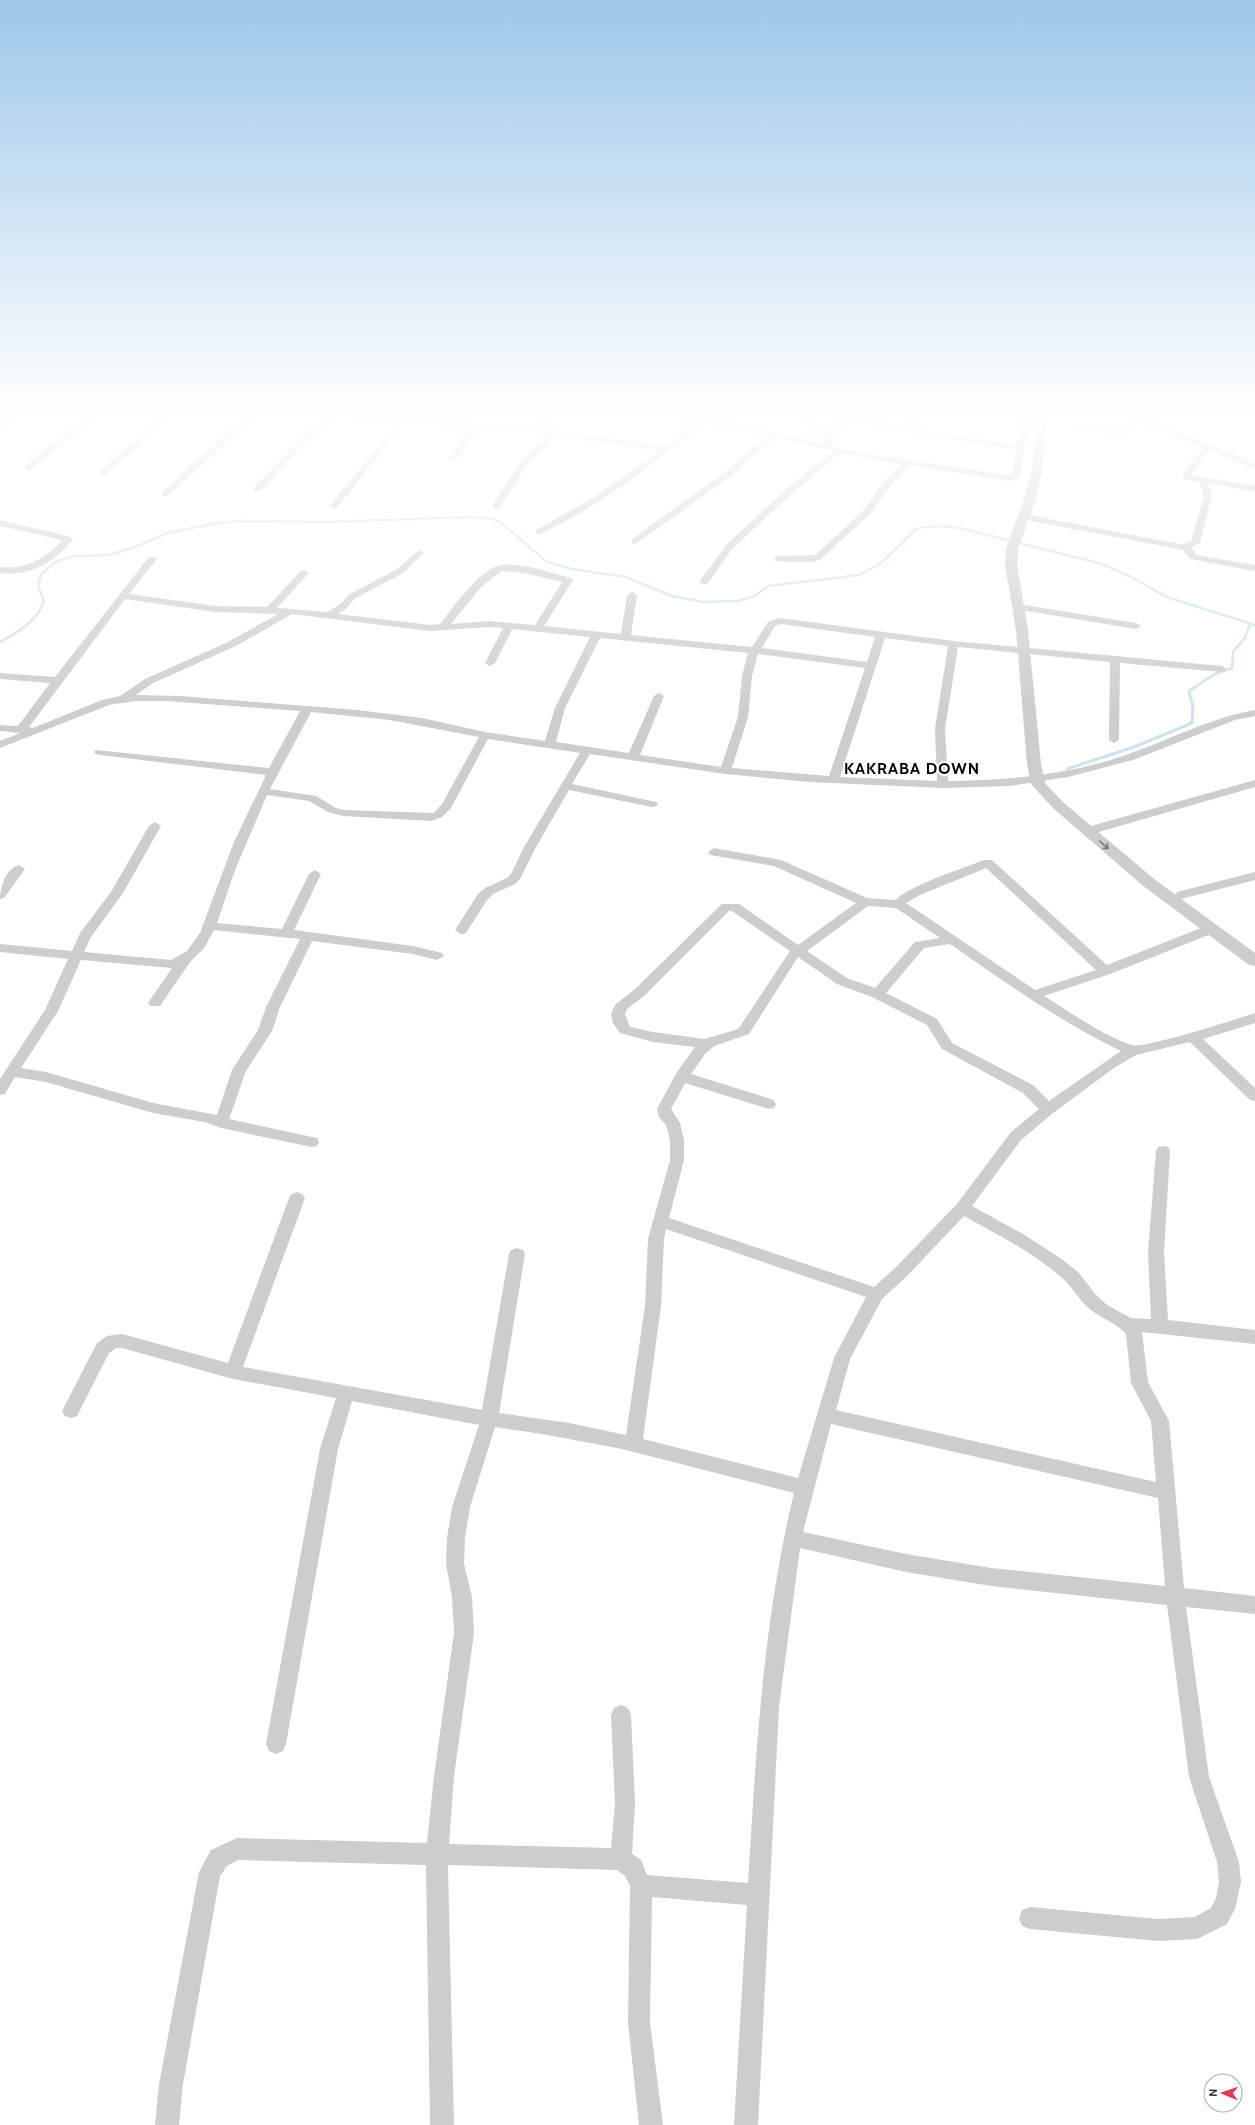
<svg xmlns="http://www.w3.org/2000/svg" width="1255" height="2125" font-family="Cabin,sans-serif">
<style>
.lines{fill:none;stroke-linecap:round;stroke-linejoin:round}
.stream-far1{stroke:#cce3eb;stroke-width:2.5}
.stream{stroke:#cce3eb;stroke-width:3}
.minor{fill:#cdcdcd;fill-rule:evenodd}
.tertiary{fill:#cdcdcd;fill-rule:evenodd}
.oneway{stroke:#777}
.labels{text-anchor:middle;stroke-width:4;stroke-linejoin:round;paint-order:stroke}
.district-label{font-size:16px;font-weight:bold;letter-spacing:1px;fill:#000;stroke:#fff}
</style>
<rect width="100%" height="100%" fill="#fff"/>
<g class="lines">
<g class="stream-far1">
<path d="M 0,642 C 19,631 36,623 44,601 L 38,586 L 41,574 L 57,561 L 75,556 L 108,555 L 135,547 L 168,533 L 216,523 L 243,521 L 326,522 L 469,517 L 494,519 L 505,526 L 547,562 L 572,569 L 626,577 L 672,596 L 703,602 L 737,601 L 755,596 L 768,586 L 859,575 L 881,563 L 917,528 L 942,526 L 959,528 L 1102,564 L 1131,577 L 1167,597 L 1255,625"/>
<polyline points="1196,686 1215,674 1232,668 1233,652 1245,638 1250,624"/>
</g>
<polyline class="stream" points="1067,769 1134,747 1192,723 1193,707 1189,691 1198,685"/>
<g class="minor">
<polygon points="10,416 20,416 0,430 0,424"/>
<polygon points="86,416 95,416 31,470 25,470 25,466"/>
<polygon points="163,416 172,416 106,475 100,475 100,471"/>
<polygon points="249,416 259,416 229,440 168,496 162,496 162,492 223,436"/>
<polygon points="326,416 335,416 311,438 260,491 254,491 254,487 305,434"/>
<path d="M 344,416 L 393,416 L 534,428 L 534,423 L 543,416 L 552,416 L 541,426 L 544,429 L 666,446 L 695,422 L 671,416 C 720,416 774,432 822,444 L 825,439 L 813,434 L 801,416 L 809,416 L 819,430 L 828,434 L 840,416 L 857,416 L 900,426 L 910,416 L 919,416 L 908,428 L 1017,445 L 1022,416 L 1030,416 L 1020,474 L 1017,479 L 1008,481 L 910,465 L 890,486 L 869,515 L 821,559 L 812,562 L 775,561 L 775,557 L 778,556 L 815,555 L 863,511 L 884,482 L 902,464 L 841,453 L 798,488 L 733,548 L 707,584 L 704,585 L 699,582 L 727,544 L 792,484 L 833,451 L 774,437 L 730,477 L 635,544 L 632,543 L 632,539 L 724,473 L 766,435 L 703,424 L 626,484 L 584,511 L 539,535 L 536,534 L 536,530 L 599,494 L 661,451 L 550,435 L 553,438 L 551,443 L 528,464 L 499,508 L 496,509 L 492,506 L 522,460 L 545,438 L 539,433 L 479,428 L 455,461 L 452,462 L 448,459 L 471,427 L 405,422 L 337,508 L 334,509 L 330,506 L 331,504 L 398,422 L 348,418 ZM 847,419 L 917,434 L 1016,450 L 1012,474 L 1008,475 L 859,453 L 829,445 Z"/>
<polygon points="1128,416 1140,416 1255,463 1255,469 1209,450 1191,475 1255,486 1255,492 1208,483 1212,497 1200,543 1191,547 1196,555 1255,565 1255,571 1190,559 1183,550 1021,519 1020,517 1024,514 1174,543 1182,544 1191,541 1204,497 1199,482 1184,479 1183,474 1202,448 1140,422 1126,434 1077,430 1073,428 1077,426 1124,429 1134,420"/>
<path d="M 0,520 L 71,537 L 73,539 C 55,563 29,577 0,573 L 0,567 C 26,570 45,559 62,540 L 0,526 Z"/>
<path d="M 419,550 L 424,553 L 403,573 L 354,599 L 347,608 L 338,614 L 431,625 L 440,624 C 453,608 480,568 501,565 C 523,562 550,573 571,578 L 573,580 L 544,626 L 621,634 L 627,595 L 632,592 L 637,595 L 631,635 L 752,647 L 768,622 L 780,618 L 953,641 L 1222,666 L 1227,669 L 1222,672 L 1120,663 L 1119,740 L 1114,743 L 1109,740 L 1110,662 L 958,647 L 945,729 L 948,781 C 1008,780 1069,775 1126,755 C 1169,740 1210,718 1255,710 L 1255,716 L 1235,720 L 1133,760 L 1068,777 L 1010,786 L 943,788 L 809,782 L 725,774 L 590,754 L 572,784 L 656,802 L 658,804 L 656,806 L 652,807 L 569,790 L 536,847 L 520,879 L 515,884 L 493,894 L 487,900 L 466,933 L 461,934 L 455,930 L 478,894 L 485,888 L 507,878 L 511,874 L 524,847 L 580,753 L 488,739 L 451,808 L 442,817 L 432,821 L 343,816 L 328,812 L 309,801 L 267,795 L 235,870 L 217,923 L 282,929 L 309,874 L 315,870 L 321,874 L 294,930 L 413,946 L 442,953 L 444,956 L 437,960 L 413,954 L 312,941 L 280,1007 L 272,1031 L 246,1071 L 229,1119 L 312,1137 L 317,1138 L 319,1142 L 317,1146 L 312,1147 L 221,1128 L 205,1122 L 153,1113 L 46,1082 L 15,1077 L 5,1094 L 0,1095 L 0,1079 L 45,1010 L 68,959 L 0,952 L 0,944 L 72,951 L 80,933 L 111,892 L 149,826 L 155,822 L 161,826 L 123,893 L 91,937 L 84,952 L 171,960 L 187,951 L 200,933 L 234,842 L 266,775 L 100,755 L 96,754 L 94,752 L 96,750 L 269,768 L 300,711 L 166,701 L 136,701 L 109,705 L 0,748 L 0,741 L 20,733 L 0,731 L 0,725 L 18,726 L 50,683 L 0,679 L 0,673 L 55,677 L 149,557 L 155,557 L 157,559 L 129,594 L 215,606 L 267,607 L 301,571 L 304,570 L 309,573 L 307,575 L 277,608 L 327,612 L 341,604 L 348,595 L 397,569 ZM 502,571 L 524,573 L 562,582 L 535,625 L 489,621 L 451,624 L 482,586 ZM 125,599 L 215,612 L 278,614 L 228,642 L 145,679 L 120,696 L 102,700 L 33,728 L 29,727 ZM 292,614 L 431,631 L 489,627 L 503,628 L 485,663 L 490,666 L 495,663 L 512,629 L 590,637 L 555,708 L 545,741 L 485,732 L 422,718 L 357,710 L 181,696 L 136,695 L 153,683 L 236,646 ZM 781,624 L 875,637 L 867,662 L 762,648 L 775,626 ZM 600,638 L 748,653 L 742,676 L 738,717 L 721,767 L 640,755 L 664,696 L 659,693 L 654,696 L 629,753 L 556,742 L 565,708 ZM 885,638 L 948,646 L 935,729 L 937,781 L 840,777 ZM 758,654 L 865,668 L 829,776 L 732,768 L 748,717 L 752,676 ZM 311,712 L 390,720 L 479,737 L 442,804 L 434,813 L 343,810 L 336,808 L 316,796 L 270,789 ZM 214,930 L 300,939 L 266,1007 L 258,1030 L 232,1070 L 217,1115 L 153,1103 L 46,1072 L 21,1068 L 58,1011 L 81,960 L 172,968 L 148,1003 L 150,1006 L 160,1006 L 190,962 L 204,948 Z"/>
<polygon points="1018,604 1136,623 1141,626 1136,629 1015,609 1013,607"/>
<polygon points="1255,780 1255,787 1092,834 1088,835 1082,831 1084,828"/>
<path d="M 714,848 L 781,860 L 867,898 L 896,900 C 908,886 964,868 984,860 L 992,860 L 1107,965 L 1206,926 L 1211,925 L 1217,929 L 1216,932 L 1110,974 L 1044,996 C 1072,1013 1101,1035 1132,1045 C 1144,1049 1237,1019 1255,1013 L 1255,1023 L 1203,1039 L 1255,1088 L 1255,1101 L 1250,1100 L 1190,1042 L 1136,1055 L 1114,1068 L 1053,1113 L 1021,1140 L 972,1206 L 1023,1234 L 1063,1260 L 1079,1273 L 1095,1294 L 1107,1305 L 1131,1318 L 1151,1319 L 1148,1252 L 1156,1151 L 1158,1147 L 1163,1146 L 1168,1147 L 1170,1151 L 1164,1252 L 1168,1320 L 1255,1330 L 1255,1344 L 1142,1332 L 1148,1382 L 1169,1421 L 1184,1588 L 1255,1596 L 1255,1614 L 1186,1607 L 1209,1777 L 1239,1862 L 1241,1882 L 1235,1909 L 1227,1924 L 1197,1939 L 1158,1941 L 1030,1929 L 1022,1926 L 1019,1918 L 1022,1910 L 1030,1907 L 1158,1919 L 1195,1917 L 1211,1908 L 1216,1898 L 1219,1882 L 1217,1862 L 1189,1777 L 1167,1605 L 991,1586 L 906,1572 L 800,1548 L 779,1707 L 758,2125 L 734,2125 L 747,1905 L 652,1897 L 650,2022 L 663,2125 L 639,2125 L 628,2022 L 630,1886 L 625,1876 L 617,1870 L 448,1865 L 454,2125 L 430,2125 L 426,1865 L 238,1860 L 227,1866 L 220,1876 L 183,2084 L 179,2125 L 155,2125 L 159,2084 L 199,1872 L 211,1850 L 237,1838 L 427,1843 L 434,1776 L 454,1633 L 452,1597 L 446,1564 L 447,1538 L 452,1507 L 479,1425 L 352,1401 L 338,1449 L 286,1744 L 283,1751 L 276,1754 L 269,1751 L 266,1744 L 320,1449 L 336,1398 L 233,1379 L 122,1348 L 116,1348 L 109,1353 L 77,1416 L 71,1418 L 65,1416 L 62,1411 L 97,1343 L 107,1336 L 122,1334 L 228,1363 L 289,1198 L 292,1194 L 297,1192 L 302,1194 L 305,1198 L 243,1367 L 482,1410 L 509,1254 L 511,1250 L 517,1248 L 523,1250 L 525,1254 L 499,1413 L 569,1423 L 626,1435 L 645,1306 L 648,1239 L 670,1160 L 670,1140 L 666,1125 L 659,1117 L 657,1109 L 677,1072 L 695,1047 L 653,1042 L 620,1033 L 613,1023 L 611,1014 L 616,1004 L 635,989 L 722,904 L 739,904 L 798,945 L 856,903 L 774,866 L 710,855 L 708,852 ZM 986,868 L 1096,970 L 1035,990 L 906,903 L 920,895 ZM 868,906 L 896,908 L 940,938 L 915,942 L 875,988 L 847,978 L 807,951 ZM 729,911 L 732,911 L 790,951 L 739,1028 L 735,1030 L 704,1039 L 653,1032 L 630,1027 L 625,1014 L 627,1009 L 645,995 ZM 950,944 C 1005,982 1060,1022 1121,1051 L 1049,1101 L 1033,1085 L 952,1043 L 937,1019 L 886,993 L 924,948 ZM 798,957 L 837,984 L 872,997 L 927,1025 L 942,1049 L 1023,1093 L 1039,1109 L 1011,1132 L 957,1204 L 895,1268 L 874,1287 L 669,1218 L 684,1160 L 684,1140 L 680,1123 L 671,1109 L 685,1083 L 769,1109 L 774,1108 L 776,1104 L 774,1100 L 691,1074 L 705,1054 L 714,1046 L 749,1034 ZM 964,1216 C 998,1235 1033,1252 1062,1278 C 1073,1287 1079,1301 1091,1310 C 1102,1319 1117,1323 1126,1334 L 1131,1383 L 1151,1421 L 1156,1482 L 836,1410 L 850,1359 L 882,1299 L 907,1276 ZM 666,1229 L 866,1297 L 834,1358 L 798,1478 L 643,1439 L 661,1306 L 664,1239 ZM 831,1424 L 1158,1498 L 1165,1586 L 991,1568 L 906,1554 L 803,1532 ZM 495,1427 L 542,1434 L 622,1449 L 794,1493 C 763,1621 756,1752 748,1883 L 647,1875 L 641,1860 L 632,1854 L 635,1803 L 631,1715 L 628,1708 L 621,1705 L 614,1708 L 611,1715 L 615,1803 L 611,1848 L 449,1844 L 454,1776 L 474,1633 L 472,1597 L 464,1564 L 465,1538 L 470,1507 Z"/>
<path d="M 19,865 L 25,869 L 4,898 L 0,899 C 0,887 6,869 19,865 Z"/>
<polygon points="1255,872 1255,880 1181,899 1175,895 1177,892"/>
</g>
<polygon class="tertiary" points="1037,416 1047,416 1042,470 1036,499 1018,549 1017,565 1028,630 1041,764 1045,783 1063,802 1154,879 1255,953 1255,966 1249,965 1142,885 1053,808 1031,784 1027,764 1016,630 1005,565 1006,549 1024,499 1032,470"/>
</g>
<defs><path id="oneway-shaft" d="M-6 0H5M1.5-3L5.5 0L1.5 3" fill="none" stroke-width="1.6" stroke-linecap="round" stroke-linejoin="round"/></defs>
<use class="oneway" href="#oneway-shaft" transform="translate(1104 845) rotate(42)"/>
<linearGradient id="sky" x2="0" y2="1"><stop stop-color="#9dc7e9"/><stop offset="0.58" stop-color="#fff"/><stop offset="1" stop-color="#fff" stop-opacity="0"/></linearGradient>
<rect width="1255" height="714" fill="url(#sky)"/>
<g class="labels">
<g class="district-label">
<text x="912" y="774">KAKRABA DOWN</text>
</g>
</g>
<g transform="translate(1223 2093) rotate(272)"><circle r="19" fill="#ffffff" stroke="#acacac"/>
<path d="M0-3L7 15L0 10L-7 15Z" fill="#df3a5b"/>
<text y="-6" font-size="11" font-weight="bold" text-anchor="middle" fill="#303030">N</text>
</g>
</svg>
